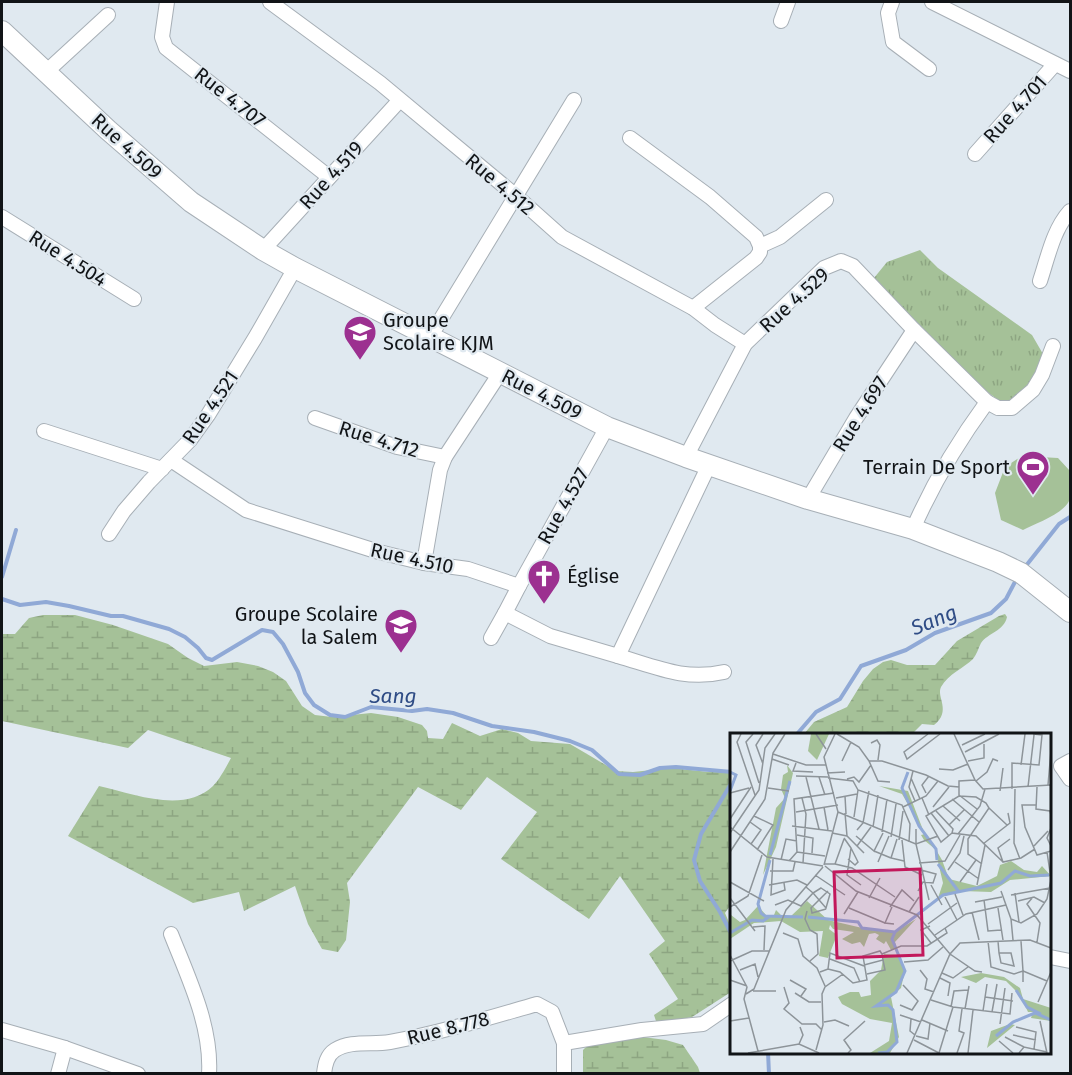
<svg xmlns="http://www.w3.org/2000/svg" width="1072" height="1075" font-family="'Fira Sans',sans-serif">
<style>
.grass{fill:url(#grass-tufts)}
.wetland{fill:url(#wetland-marsh)}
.garden{fill:#a5c198}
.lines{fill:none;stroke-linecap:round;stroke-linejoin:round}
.stream{stroke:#90a9d6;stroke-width:4}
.street-casing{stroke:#a7afb6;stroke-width:16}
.secondary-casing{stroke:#a7afb6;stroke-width:22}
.street{stroke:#fff;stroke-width:14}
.secondary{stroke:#fff;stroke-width:20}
.labels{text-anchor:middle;stroke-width:4.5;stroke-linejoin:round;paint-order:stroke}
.street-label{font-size:20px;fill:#111417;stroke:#e0e9f0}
.poi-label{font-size:20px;fill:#111417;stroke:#e0e9f0;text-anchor:start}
.water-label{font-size:21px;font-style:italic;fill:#2f4c85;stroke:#e0e9f0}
.inset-river{fill:none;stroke:#90a9d6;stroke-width:3}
.inset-road{fill:none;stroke:#8d9499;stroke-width:1.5}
.view{fill:#c2185b;fill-opacity:0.15;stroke:#c2185b;stroke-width:3}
.inset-edge{fill:none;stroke:#111417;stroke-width:3}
</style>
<defs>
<pattern id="grass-tufts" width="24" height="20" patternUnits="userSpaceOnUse" patternTransform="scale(1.5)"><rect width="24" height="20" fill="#a5c198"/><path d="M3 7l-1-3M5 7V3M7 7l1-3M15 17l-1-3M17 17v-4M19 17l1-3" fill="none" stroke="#8da582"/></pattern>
<pattern id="wetland-marsh" width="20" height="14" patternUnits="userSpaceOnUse" patternTransform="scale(1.5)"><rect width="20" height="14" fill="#a5c198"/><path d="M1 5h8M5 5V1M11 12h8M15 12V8" fill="none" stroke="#8da582"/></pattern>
</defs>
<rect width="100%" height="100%" fill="#e0e9f0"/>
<polygon class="grass" points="920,250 938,268 1032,335 1043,354 1033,378 1016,399 1001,402 978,385 874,278 887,262"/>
<g class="wetland">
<path d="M 1005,614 L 1007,617 C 1004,631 988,633 981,643 C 978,649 977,654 973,659 C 964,668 948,674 941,687 C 936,697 952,711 934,725 L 922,724 L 912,734 L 804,734 L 814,722 L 847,707 L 863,681 L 873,669 L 883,662 L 891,660 L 907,665 L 935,665 L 957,641 L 999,616 Z"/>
<path d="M 43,615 L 75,615 L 113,625 L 168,644 L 188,658 L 204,666 L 237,662 L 258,666 L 273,672 L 286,681 L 302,706 L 315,715 L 332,717 L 371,713 L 398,717 L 422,725 L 427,731 L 428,738 L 443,739 L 452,723 L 480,736 L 502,729 L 518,733 L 531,741 L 570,744 L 616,771 L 633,772 L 671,768 L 709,772 L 731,772 L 732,903 L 725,913 L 731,927 L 731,992 L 692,1017 L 657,1024 L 654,1015 L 678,999 L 649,954 L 665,941 L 620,876 L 589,919 L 501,859 L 537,812 L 487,777 L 461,810 L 418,787 L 347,883 L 350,902 L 346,940 L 338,952 L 322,949 L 308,924 L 295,886 L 244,911 L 239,892 L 193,903 L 68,836 L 99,786 C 134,794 184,814 213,786 C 220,779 226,767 231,758 L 148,730 L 128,748 L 2,721 L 2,634 L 15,634 L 29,618 Z"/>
<polygon points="635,1036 666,1040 683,1045 698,1067 700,1073 583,1074 583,1050 594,1039"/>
</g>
<path class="garden" d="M 1022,456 L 1058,458 L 1070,471 C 1070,480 1072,493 1069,501 C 1064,513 1035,524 1023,530 L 1001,520 L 995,493 L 1005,467 Z"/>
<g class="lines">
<g class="stream">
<polyline points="1025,567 1059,524 1070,517"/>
<polyline points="2,577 16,530"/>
<polyline points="2,599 20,605 46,602 69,606 111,616 123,616 169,629 185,637 198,648 206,658 212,660 262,630 273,632 283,644 298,672 305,693 314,705 330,715 345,717 371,707 412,711 427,709 453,713 492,726 534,732 570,741 592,750 619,774 640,775 660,768 676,767 732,772"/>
<polyline points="797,734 816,712 840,699 861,666 906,650 935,633 991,613 1006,599 1017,578"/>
<polyline points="732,782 701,834 694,860 700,881 720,912 732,935"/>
<polyline points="768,1052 769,1074"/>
</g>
<g class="street-casing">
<g id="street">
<polyline points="167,2 162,37 166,48 329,177"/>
<polyline points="270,2 380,83 516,196 562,237 693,308 715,325 745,344"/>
<polyline points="892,2 888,13 893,42 929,69"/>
<polyline points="932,2 1070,71"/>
<polyline points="781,21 788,2"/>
<polyline points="46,72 108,15"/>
<polyline points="630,138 710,197 756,237 760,246"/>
<polyline points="975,154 1055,64"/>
<polyline points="2,217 134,299"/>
<polyline points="263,250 399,101"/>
<path d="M 1040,281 C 1048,257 1053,230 1070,211"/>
<polyline points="693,308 756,258 760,252 760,246 780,237 826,200"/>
<polyline points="430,337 574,100"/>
<polyline points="315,418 397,447 445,457"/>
<polyline points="44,431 162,469"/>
<polyline points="686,457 745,344 824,268 841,261 853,266 914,330 987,402"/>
<polyline points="171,460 246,510 379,552 424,563 468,569 519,586 505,613 550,636 618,656"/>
<path d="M 709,465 L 618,656 C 656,667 685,681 724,672"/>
<polyline points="808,499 856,418 914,330"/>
<path d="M 913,529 C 933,483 957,443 987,402 L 998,408 L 1012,408 L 1033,390 L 1042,375 L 1053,346"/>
<polyline points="109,534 124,511 149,482 190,440 208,415 255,338 295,268"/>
<polyline points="424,563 440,470 445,457 500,373"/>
<polyline points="519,586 607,427"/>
<polyline points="491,638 505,613"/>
<polyline points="1070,761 1061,766 1070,779"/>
<path d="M 171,934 C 188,977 212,1026 209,1074"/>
<polyline points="1050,957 1070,961"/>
<polyline points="2,1030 65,1048 138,1074"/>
<polyline points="58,1074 65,1048"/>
<path d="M 324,1074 C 325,1064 327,1055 335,1050 C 351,1040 372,1045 390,1042 C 440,1033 488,1018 537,1004 L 552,1012 L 564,1043"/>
<polyline points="564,1074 564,1043 642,1030 703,1024 732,1004"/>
</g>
</g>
<g class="secondary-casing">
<polyline id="secondary" points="2,31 108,130 191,202 263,250 295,268 607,427 686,457 808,499 913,529 998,562 1021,573 1070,612"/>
</g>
<use href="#street" class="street"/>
<use href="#secondary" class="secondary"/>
</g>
<defs>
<g id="school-pin" transform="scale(1.725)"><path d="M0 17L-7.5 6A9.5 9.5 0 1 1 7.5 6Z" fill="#9c3090" stroke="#e0e9f0"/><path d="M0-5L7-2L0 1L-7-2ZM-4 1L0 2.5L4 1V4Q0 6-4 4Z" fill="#fff"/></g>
<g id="stadium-pin" transform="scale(1.725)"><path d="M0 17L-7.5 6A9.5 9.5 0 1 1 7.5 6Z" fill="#9c3090" stroke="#e0e9f0"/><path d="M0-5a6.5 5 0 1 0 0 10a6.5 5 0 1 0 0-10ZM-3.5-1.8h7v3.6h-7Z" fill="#fff"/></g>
<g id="church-pin" transform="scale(1.725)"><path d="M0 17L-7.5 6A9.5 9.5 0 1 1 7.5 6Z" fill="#9c3090" stroke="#e0e9f0"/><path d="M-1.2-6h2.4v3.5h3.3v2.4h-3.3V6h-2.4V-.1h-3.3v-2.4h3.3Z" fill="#fff"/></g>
</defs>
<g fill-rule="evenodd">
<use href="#school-pin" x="360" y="332"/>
<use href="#stadium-pin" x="1033" y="467"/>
<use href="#church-pin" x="544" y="576"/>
<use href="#school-pin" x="401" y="625"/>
</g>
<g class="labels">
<g class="street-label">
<text transform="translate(230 97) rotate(38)" y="7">Rue 4.707</text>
<text transform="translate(1015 109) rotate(-48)" y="7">Rue 4.701</text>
<text transform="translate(127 146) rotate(42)" y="7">Rue 4.509</text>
<text transform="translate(331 175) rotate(-48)" y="7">Rue 4.519</text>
<text transform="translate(500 184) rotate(40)" y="7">Rue 4.512</text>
<text transform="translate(68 258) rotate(32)" y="7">Rue 4.504</text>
<text transform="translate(794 300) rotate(-42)" y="7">Rue 4.529</text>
<text transform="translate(542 394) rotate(27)" y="7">Rue 4.509</text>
<text transform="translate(210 407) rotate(-56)" y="7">Rue 4.521</text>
<text transform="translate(860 414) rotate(-58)" y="7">Rue 4.697</text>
<text transform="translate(379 439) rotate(17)" y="7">Rue 4.712</text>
<text transform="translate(563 506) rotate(-61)" y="7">Rue 4.527</text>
<text transform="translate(412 558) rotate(12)" y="7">Rue 4.510</text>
<text transform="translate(448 1028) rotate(-14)" y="7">Rue 8.778</text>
</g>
<g class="poi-label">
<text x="383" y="327">Groupe<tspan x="383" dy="23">Scolaire KJM</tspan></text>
<text x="1010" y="474" text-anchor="end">Terrain De Sport</text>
<text x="567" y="583">Église</text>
<text x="378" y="621" text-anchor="end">Groupe Scolaire<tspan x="378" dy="23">la Salem</tspan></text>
</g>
<g class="water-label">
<text transform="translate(934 620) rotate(-22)" y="7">Sang</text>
<text x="393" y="703">Sang</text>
</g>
</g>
<g transform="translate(730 733)">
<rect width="321" height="321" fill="#e0e9f0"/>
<path d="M 81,1 L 99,1 L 87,27 L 78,18 Z" fill="#a5c198"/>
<path d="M 57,32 L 63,40 L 46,114 L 33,142 L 46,75 L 55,65 L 51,56 L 53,42 L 58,39 ZM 149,53 L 178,58 L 195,102 L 202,110 L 212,127 L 219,146 L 247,153 L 267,143 L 270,132 L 281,128 L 294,137 L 307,139 L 312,133 L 321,143 L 280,147 L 261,159 L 232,158 L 208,165 L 213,150 L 205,116 L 194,107 L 191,102 L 195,101 L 172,61 ZM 77,168 L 98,187 L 141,197 L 165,199 L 186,186 L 165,209 L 167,215 L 161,217 L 156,208 L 154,211 L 146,206 L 149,202 L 145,200 L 139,201 L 134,214 L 130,209 L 122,211 L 112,206 L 124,199 L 103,196 L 100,192 L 99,196 L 107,202 L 98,225 L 89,223 L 93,198 L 70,199 L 51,188 L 24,190 L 0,206 L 1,182 L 10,189 L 15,187 L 28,173 L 36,182 L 44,182 L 46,177 L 51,182 L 61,183 ZM 154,221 L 169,222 L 175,237 L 171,255 L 161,264 L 169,304 L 160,320 L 140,320 L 159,308 L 162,290 L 140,286 L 112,271 L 108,264 L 120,259 L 129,259 L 131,264 L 141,262 L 140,248 L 151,237 ZM 251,240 L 274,244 L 290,255 L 293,266 L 321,275 L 321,288 L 301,285 L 303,279 L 298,279 L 290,262 L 276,248 L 255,244 L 246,250 L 231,244 ZM 280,291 L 285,292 L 257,315 L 261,298 Z" fill="#a5c198"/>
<path class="inset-river" d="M 0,39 L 6,42 L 0,58M 178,39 L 172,55 L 189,93 L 206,116 L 207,127M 40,122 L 60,48M 40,127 L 28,171 L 31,180 L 35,183 L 73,184M 208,131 L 229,159M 78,184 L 128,189 L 132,195 L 165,199 L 213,162 L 271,150 L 285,138 L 300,143 L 319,142M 0,200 L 22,187 L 33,188 L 40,183M 286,257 L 297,274 L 311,281M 266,303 L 283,289 L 305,280 L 321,287M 148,320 L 157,319 L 167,309 L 163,277 L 158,272 L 146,273 L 166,259 L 175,238 L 162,206 L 165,199"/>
<path class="inset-road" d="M 11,1 L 7,9 L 25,62M 23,1 L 16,9 L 29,50M 86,1 L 96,16M 107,1 L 129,14 L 139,28 L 152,28 L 196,42 L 218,53 L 229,54M 198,1 L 174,19 L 177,26 L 210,1M 224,1 L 245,47 L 253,56 L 321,52M 141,10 L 147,7 L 150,12 L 148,27M 232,12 L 255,1M 235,19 L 269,1M 43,21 L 76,32 L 96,32M 42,26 L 59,32M 112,28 L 121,9M 139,28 L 148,48 L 160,49M 238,28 L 254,25 L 254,11M 66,30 L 63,38 L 83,39M 33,31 L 26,12 L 33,1M 291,32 L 295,1M 209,36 L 223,37 L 238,31M 183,38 L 179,54 L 185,68M 97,40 L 115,39M 66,43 L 98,44M 76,44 L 89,96M 89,44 L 95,62M 98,45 L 123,48 L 128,57 L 172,72 L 180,91 L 179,109M 181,45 L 190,66M 117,46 L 124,44 L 129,49 L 141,32M 245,47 L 229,48 L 229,62 L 247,76M 246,48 L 257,39 L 263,26 L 268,28M 318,52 L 321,18M 298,54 L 304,2M 307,54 L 306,76 L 320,78 L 321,82M 38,55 L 59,58M 282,56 L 282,30 L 309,32 L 312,2 L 303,1M 285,56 L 284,110 L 290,126M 270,58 L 273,35M 0,60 L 19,55M 196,60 L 192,52 L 199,43M 115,63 L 116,81M 72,65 L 76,81 L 73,130M 106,65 L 127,61M 192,65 L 199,82M 222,66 L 249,89M 306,72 L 292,72 L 295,94 L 307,122 L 321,118M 213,73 L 230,88M 94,74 L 98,97M 173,74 L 196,63 L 208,48M 203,74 L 219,54M 259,75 L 277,92M 206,78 L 223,96 L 222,100 L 246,103 L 273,129M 66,79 L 108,72M 108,79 L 186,111 L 199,167M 115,80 L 117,103M 201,80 L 219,103M 24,83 L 43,92 L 27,117M 124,84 L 128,57M 0,86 L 21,54M 20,89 L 31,97 L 21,111M 219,92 L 234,77M 62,93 L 102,98M 0,94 L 37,124 L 93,133M 143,94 L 148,62M 321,95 L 317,105 L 321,113M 186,96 L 186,111 L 208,103M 127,97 L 133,90 L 139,58M 152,99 L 157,66M 0,100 L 29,57 L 35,15 L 45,1M 102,100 L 117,103 L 134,120M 222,100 L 211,109 L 196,83 L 229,63 L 246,64 L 256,70 L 259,75 L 238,106 L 238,121 L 252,131M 228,101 L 250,73 L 255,56M 67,102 L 83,105 L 82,120M 126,103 L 144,118 L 153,100M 161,104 L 166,71M 114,105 L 121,115 L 117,142 L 131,152M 167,106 L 161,125 L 174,128M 280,106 L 268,115 L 273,129 L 291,125 L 305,116M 169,107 L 173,78M 172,107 L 175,134 L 192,142M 253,111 L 280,90 L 278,80M 127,113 L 141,94M 304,113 L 318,98M 144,118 L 161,125M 0,119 L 35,66 L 43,20 L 55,1M 67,119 L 95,123M 317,119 L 321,146M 43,126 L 41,162 L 55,157 L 54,150M 118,126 L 125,132 L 128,129 L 121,115M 51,127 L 56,106 L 67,108M 59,128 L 67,119 L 64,66 L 104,60M 148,129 L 159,103M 225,129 L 249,146M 189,130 L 215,128 L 230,102M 94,131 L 105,131 L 114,106M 105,131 L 122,135 L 165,164M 94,132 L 108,79 L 94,24 L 105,1M 95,133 L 126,158 L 187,182 L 220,221 L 245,238 L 252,239M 218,137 L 230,120 L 234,103M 40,138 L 63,138 L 65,129M 85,142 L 115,162M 0,149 L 34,168M 230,149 L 246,127M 39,152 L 67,147 L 77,152M 201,152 L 212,172M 247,152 L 255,112M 91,155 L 100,161 L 96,175 L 83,160 ZM 188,158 L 193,149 L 203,150 L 206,141 L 191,137M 271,158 L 281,186M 285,160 L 289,189M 225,161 L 233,182M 281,162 L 320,155M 215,164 L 227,187M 303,164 L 297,171 L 310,190 L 307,209M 0,165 L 25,198M 139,165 L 150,145M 254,167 L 258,198 L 271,197M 288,168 L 304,164 L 315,170M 245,169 L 272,164M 45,172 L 58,167 L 71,173 L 83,160 L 76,154M 0,174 L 18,163 L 32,122M 160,174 L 172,157 L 184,168M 162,174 L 155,190 L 164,191M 119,175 L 155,190M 268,175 L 273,207M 96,176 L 82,180 L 81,175 L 98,158M 77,178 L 75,186 L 80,197 L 87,201 L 88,221 L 80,228M 179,179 L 189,164M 242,179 L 249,207M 114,181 L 128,159M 198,191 L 227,170M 200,193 L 191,197 L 201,210M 23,194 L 35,193 L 34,217M 53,200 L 68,206 L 73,223 L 87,235 L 95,253M 205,202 L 236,181 L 276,172M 283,207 L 281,186 L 291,190 L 307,181 L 317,166 L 321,147M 258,208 L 261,234 L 284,241 L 293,238 L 293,249M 268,208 L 269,220 L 271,230 L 284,233 L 281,220 L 269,220M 291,208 L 293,238 L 317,248M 0,222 L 17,254 L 14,266 L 28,318M 100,226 L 124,235 L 130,249M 0,228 L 22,218 L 39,218M 174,229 L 198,227 L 213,214M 134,232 L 153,227 L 152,221 L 171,213 L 197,213 L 217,200 L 215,195M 98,236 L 100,220 L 134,233M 10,237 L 25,231 L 28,244M 190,237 L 197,246 L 195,256 L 204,259M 90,239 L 98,236 L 110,239 L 123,250 L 137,247 L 133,223 L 150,218 L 152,221M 212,240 L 223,245 L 238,234M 137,241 L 155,237 L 153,227M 210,245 L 220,250 L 218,263M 0,247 L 17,253M 60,247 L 76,256 L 71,263M 54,254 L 59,270 L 54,276 L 72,291 L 86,291 L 92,297M 23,258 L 46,258M 65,260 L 79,269 L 91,269M 16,261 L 24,256 L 56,177 L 93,134M 255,264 L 283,268M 201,267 L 223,274 L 280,281 L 282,260M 308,269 L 321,239M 170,272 L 182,277 L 188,268 L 173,252M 221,274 L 224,258 L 238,257M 235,276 L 239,253M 253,278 L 257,251M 262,279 L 267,251M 170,282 L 191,289M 181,286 L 180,298 L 185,302M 192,287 L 218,298M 0,288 L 19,285M 310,288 L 317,320M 94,289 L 105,287 L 119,293M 270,291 L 275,255M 286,294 L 306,299 L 304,316M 283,302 L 306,307M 186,303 L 198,306 L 200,290M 275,304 L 294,314M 184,307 L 209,320M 269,308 L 283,320M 69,311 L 73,302 L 70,294M 86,317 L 93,292 L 92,261 L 95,254 L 113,241M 18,320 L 69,311 L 89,320M 118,320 L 121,317 L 114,307 L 135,288M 177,320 L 220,221 L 230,210 L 300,207 L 321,215M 209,320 L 223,274M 227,320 L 234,300 L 229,298 L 232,276M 238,320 L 243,277M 289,320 L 294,314 L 317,319"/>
<path class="view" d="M 190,136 L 193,222 L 107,225 L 104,139 Z"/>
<rect width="321" height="321" class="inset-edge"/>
</g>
<rect width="1072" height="1075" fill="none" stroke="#111417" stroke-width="6"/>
</svg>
